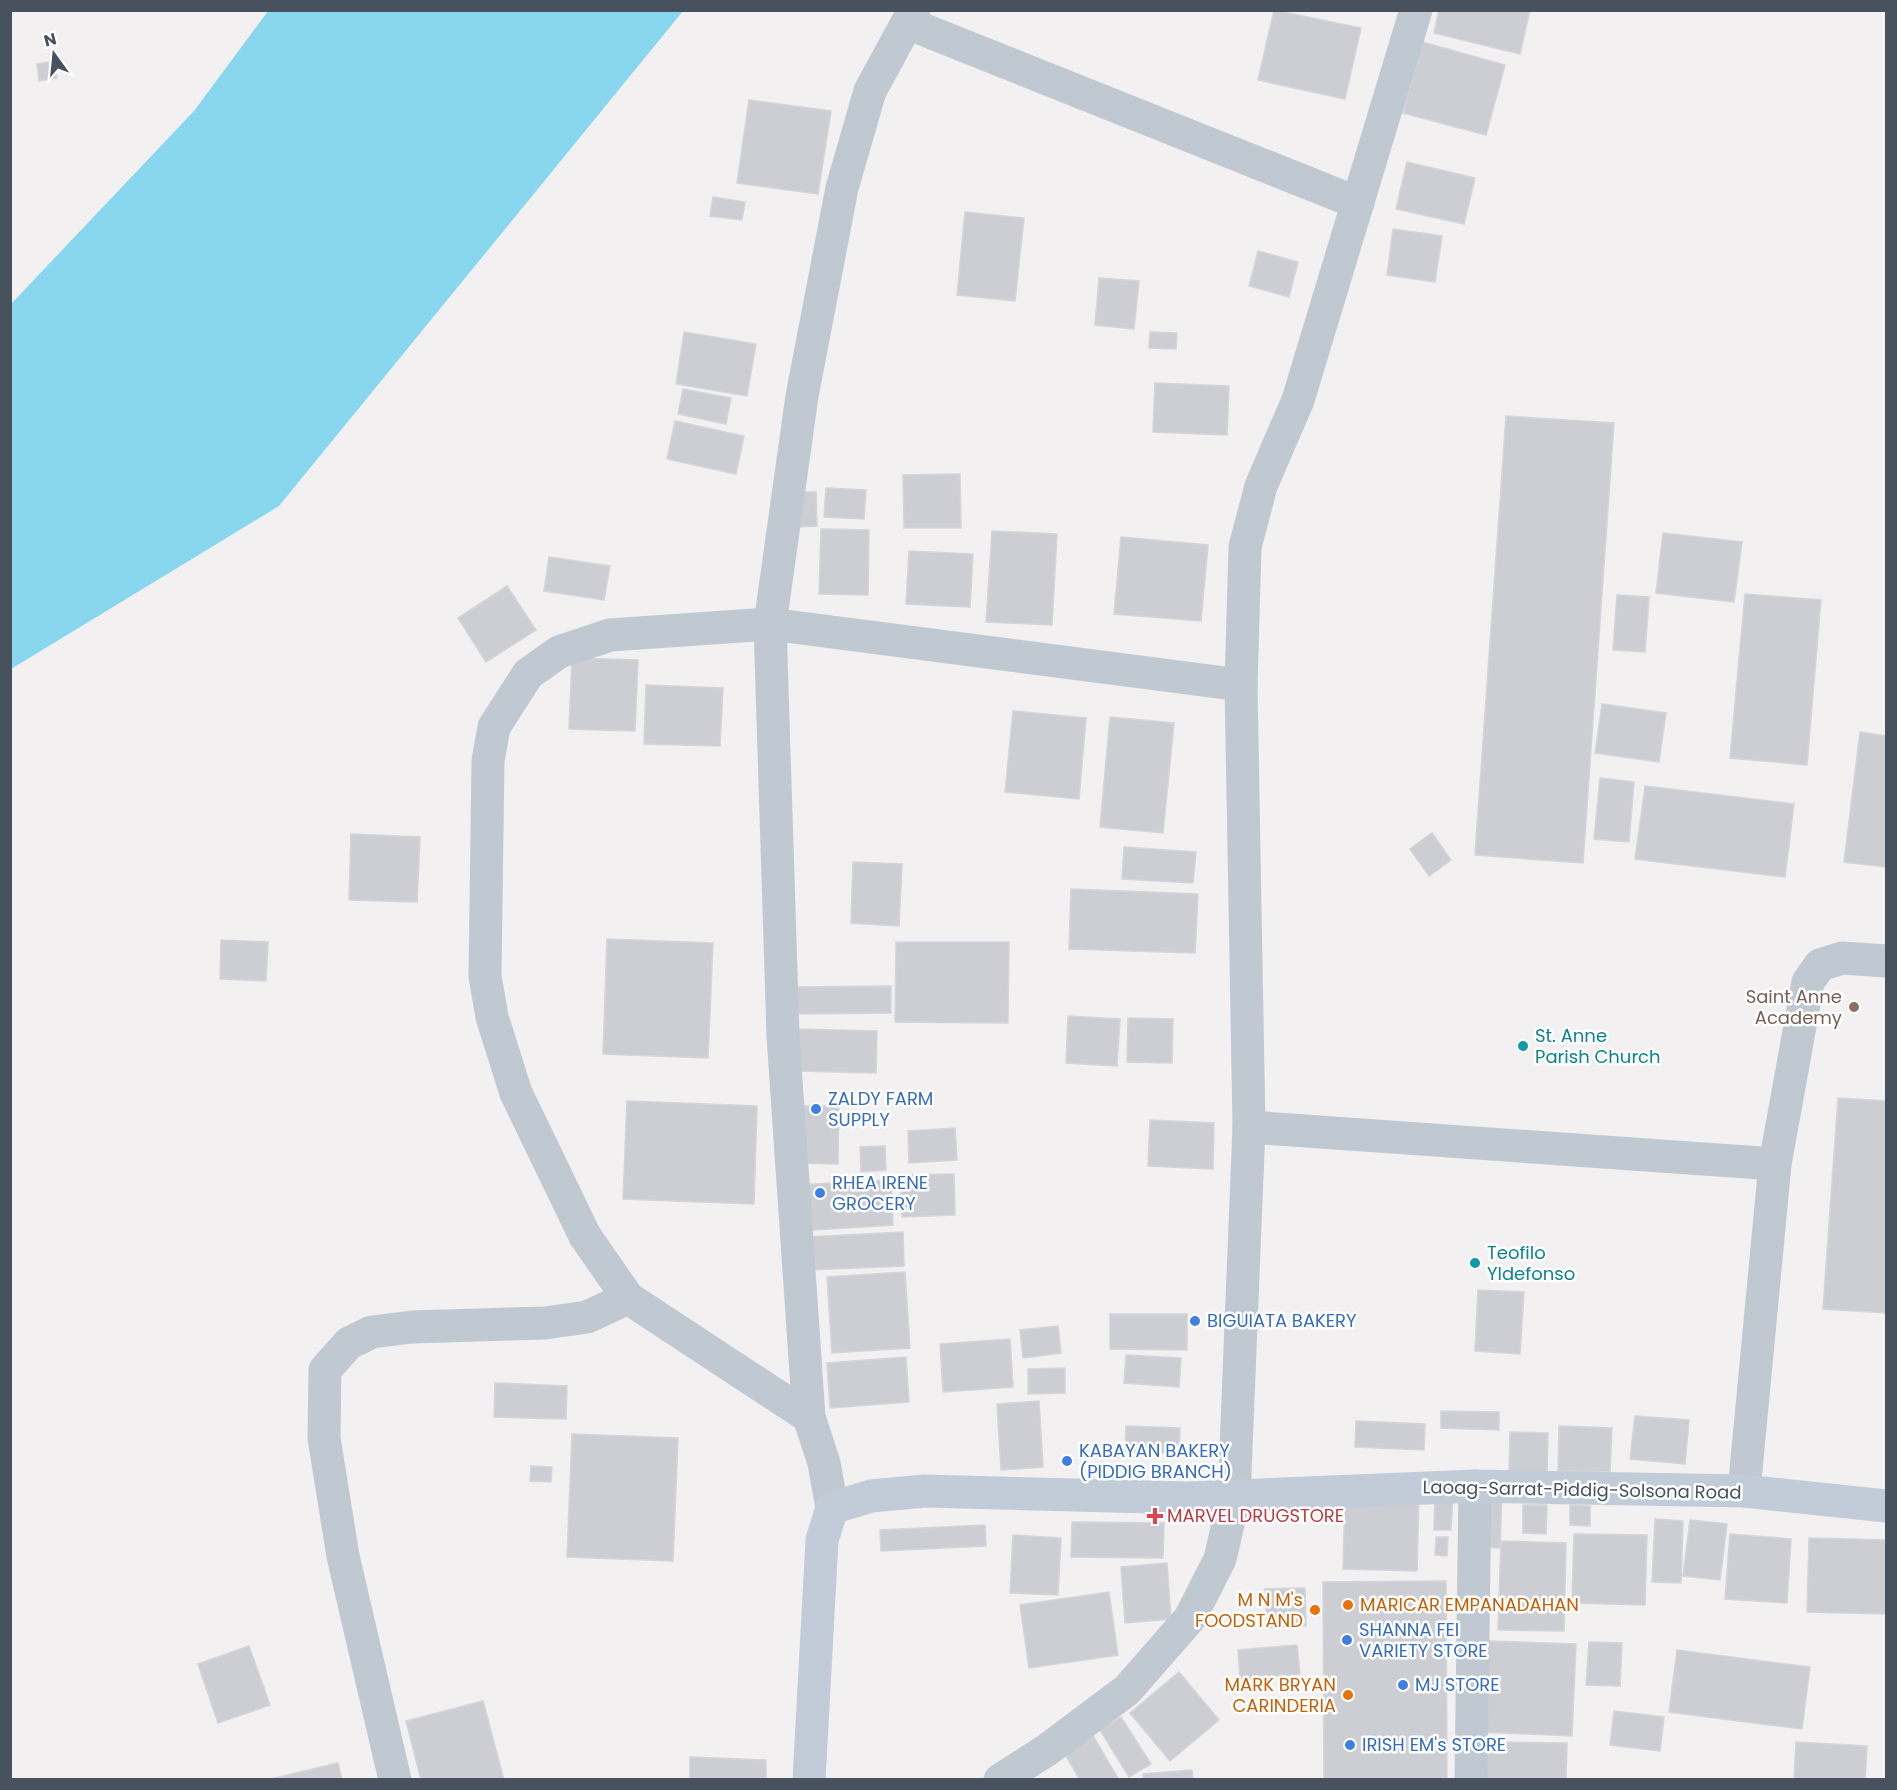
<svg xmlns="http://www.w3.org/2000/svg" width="1897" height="1790" font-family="Poppins,sans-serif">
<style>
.water{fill:#88d7ef}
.building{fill:#ccced4;stroke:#d3d5db;stroke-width:1.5}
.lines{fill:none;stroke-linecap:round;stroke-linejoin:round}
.street{stroke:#c0c9d2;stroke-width:33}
.secondary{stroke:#c2ccd9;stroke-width:33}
.education-dot{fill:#8d6e63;stroke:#fff;stroke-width:2}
.culture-dot{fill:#0f9aa8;stroke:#fff;stroke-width:2}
.shop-dot{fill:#3f7fe0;stroke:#fff;stroke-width:2}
.health-dot{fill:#e0444e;stroke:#fff;stroke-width:2}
.food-dot{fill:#e8710a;stroke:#fff;stroke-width:2}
.labels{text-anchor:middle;stroke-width:5;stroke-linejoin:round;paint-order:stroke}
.education-label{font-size:18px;fill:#785e54;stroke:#fff;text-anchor:end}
.culture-label{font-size:18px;fill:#0d838f;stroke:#fff;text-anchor:start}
.shop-label{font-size:18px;fill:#366cbe;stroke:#fff;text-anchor:start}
.street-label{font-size:18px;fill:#47525e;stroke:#fff}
.health-label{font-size:18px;fill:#be3a42;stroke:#fff;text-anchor:start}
.food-label{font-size:18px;fill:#c56008;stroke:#fff;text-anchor:end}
</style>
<rect width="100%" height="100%" fill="#f2f0f0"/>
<polygon class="water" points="268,11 683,11 279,506 11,669 11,304 194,111"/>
<g class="building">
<polygon points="1274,10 1361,28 1345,99 1258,80"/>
<polygon points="1439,10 1530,10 1520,54 1434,33"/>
<polygon points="1422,42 1505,65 1486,135 1403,113"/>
<polygon points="54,61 57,78 39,81 37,64"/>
<polygon points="749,100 831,111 818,194 737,183"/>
<polygon points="1407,162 1475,178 1464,224 1396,209"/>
<polygon points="713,197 745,202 742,220 710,216"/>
<polygon points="965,212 1024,218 1015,301 957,295"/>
<polygon points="1393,229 1442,236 1435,282 1387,275"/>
<polygon points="1258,251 1298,262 1289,297 1249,286"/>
<polygon points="1099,278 1139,281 1134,329 1095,325"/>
<polygon points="684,332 756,344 747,396 676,384"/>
<polygon points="1150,332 1177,333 1176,349 1149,348"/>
<polygon points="1155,383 1229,386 1227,435 1153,432"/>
<polygon points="683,389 731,398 726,424 678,414"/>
<polygon points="1506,416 1614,423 1583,863 1475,855"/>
<polygon points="675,421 744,436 736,474 667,459"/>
<polygon points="960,474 961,528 904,528 903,475"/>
<polygon points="826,488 866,490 864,519 824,517"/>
<polygon points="795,492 816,492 817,526 796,527"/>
<polygon points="821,529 869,530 868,595 819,594"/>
<polygon points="992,531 1057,534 1052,625 986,622"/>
<polygon points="1663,533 1742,542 1734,602 1656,593"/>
<polygon points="1121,537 1208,545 1201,621 1114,614"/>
<polygon points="909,551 973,554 970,607 906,604"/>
<polygon points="549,557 610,566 604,600 544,591"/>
<polygon points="507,586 536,630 486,662 458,618"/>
<polygon points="1745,594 1821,600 1807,765 1730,758"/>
<polygon points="1617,595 1649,597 1645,652 1613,650"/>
<polygon points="572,658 638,660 635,731 569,729"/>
<polygon points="646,685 723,688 720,746 644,744"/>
<polygon points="1602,704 1666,713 1659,762 1595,753"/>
<polygon points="1013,711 1086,718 1079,799 1005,792"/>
<polygon points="1110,717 1174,723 1163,833 1100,827"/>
<polygon points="1860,732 1886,736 1886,867 1844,862"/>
<polygon points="1600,778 1634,782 1629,842 1594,839"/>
<polygon points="1645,786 1794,804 1785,877 1635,859"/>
<polygon points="1432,833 1451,860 1429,876 1410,849"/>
<polygon points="351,834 420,837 417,902 349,900"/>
<polygon points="1124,847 1196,852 1193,883 1122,879"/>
<polygon points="853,862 902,864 899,926 851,923"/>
<polygon points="1071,889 1198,894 1195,953 1069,949"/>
<polygon points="607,939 713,943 708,1058 603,1054"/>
<polygon points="221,940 268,942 266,981 220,979"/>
<polygon points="896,942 1009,942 1008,1023 895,1022"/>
<polygon points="891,986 891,1013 797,1014 797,987"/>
<polygon points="1068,1016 1120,1019 1117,1066 1066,1063"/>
<polygon points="1128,1018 1173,1019 1172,1063 1127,1062"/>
<polygon points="797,1029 877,1031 876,1073 795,1071"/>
<polygon points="1838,1098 1886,1101 1886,1313 1823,1309"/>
<polygon points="627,1101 757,1106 754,1204 623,1199"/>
<polygon points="798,1106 839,1106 838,1164 798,1163"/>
<polygon points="1150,1120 1214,1123 1213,1169 1148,1166"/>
<polygon points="955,1128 957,1160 909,1163 908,1131"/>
<polygon points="885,1146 886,1170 861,1172 860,1147"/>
<polygon points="954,1174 955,1215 902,1217 900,1175"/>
<polygon points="891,1180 893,1225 797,1231 795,1185"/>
<polygon points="903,1232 904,1266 809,1270 807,1237"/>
<polygon points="905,1272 910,1348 832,1353 827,1277"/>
<polygon points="1478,1290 1524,1292 1520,1354 1475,1351"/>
<polygon points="1110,1314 1187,1314 1187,1350 1110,1349"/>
<polygon points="1058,1326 1061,1353 1023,1358 1020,1330"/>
<polygon points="1010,1339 1013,1387 943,1392 940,1344"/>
<polygon points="1126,1355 1181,1358 1179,1387 1124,1383"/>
<polygon points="906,1357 909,1402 830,1408 827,1363"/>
<polygon points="1065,1368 1065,1393 1028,1394 1028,1369"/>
<polygon points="495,1383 567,1386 566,1419 494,1417"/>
<polygon points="1039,1401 1043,1467 1001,1470 997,1404"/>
<polygon points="1441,1411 1499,1412 1499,1430 1441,1428"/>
<polygon points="1635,1416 1689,1420 1685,1464 1630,1459"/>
<polygon points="1356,1421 1425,1424 1424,1450 1355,1447"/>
<polygon points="1126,1426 1180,1428 1179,1453 1125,1452"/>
<polygon points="1559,1426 1612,1428 1610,1472 1558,1471"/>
<polygon points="1510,1432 1548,1433 1547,1475 1509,1474"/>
<polygon points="572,1434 678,1438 673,1561 567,1557"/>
<polygon points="531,1466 552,1467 551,1482 530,1481"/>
<polygon points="1478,1490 1502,1491 1500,1548 1477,1547"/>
<polygon points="1345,1493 1419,1494 1417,1571 1343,1569"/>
<polygon points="1435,1494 1453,1494 1451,1530 1434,1530"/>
<polygon points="1523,1505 1547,1505 1546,1534 1523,1533"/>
<polygon points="1570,1505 1590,1506 1590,1526 1570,1525"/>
<polygon points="1655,1519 1683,1521 1681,1583 1652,1582"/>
<polygon points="1690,1520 1727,1524 1720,1580 1683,1576"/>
<polygon points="1072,1522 1164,1523 1163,1558 1071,1557"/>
<polygon points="985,1525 986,1546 881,1551 880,1530"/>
<polygon points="1574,1534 1647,1535 1645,1605 1572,1603"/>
<polygon points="1730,1534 1791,1539 1787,1603 1725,1599"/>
<polygon points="1013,1535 1061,1538 1058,1595 1010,1593"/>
<polygon points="1436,1537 1448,1537 1447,1556 1435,1555"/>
<polygon points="1809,1538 1886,1540 1886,1614 1807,1612"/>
<polygon points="1501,1541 1566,1543 1564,1631 1498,1630"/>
<polygon points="1167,1563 1171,1619 1125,1623 1121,1567"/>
<polygon points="1446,1581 1447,1780 1324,1780 1323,1582"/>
<polygon points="1305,1588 1306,1626 1267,1628 1265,1589"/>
<polygon points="1109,1592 1118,1655 1029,1668 1020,1605"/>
<polygon points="1486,1641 1576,1644 1572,1736 1483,1732"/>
<polygon points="1589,1642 1622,1643 1620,1686 1586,1685"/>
<polygon points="1297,1645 1300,1674 1240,1679 1238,1650"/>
<polygon points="249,1646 270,1705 218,1723 198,1664"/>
<polygon points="1677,1650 1810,1667 1802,1729 1669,1712"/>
<polygon points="1179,1672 1219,1720 1170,1761 1130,1713"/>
<polygon points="483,1701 504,1780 421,1780 406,1721"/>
<polygon points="1614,1711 1664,1717 1660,1751 1610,1745"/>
<polygon points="1121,1717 1151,1764 1129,1777 1100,1730"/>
<polygon points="1088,1727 1119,1780 1080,1780 1059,1744"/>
<polygon points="1485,1742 1567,1743 1566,1780 1484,1780"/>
<polygon points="1796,1742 1867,1746 1865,1780 1794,1780"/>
<polygon points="690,1757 766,1760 766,1780 690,1780"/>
<polygon points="338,1763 342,1780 267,1780"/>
<polygon points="1192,1770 1193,1780 1143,1780 1143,1774"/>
</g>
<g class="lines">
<g class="street">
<polyline points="907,23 1358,203"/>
<polyline points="1249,1127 1775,1164"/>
<polyline points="628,1298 585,1236 516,1093 492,1017 485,976 488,761 494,727 528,674 559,652 610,635 770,624 1241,685"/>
<polyline points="1744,1491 1775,1164 1808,982 1820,965 1842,958 1886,961"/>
<polyline points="832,1508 824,1463 809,1417 783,1036 770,624 802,396 842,188 870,91 914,10"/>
<polyline points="395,1780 343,1556 324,1438 325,1370 349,1343 372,1332 412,1327 545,1323 587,1317 628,1298 809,1417"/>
<polyline points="1000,1780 1047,1750 1127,1690 1190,1618 1220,1559 1234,1498 1249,1127 1241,685 1245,547 1261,486 1298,400 1416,10"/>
<polyline points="1471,1780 1475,1486"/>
</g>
<polyline class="secondary" points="809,1780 822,1540 832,1508 871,1496 925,1491 1188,1498 1475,1486 1744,1491 1886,1506"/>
</g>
<circle class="education-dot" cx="1854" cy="1007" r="6"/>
<g class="culture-dot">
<circle cx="1523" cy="1046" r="6"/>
<circle cx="1475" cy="1263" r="6"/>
</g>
<g class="shop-dot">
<circle cx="816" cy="1109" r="6"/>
<circle cx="820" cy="1193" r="6"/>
<circle cx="1195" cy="1321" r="6"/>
<circle cx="1067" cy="1461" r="6"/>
<circle cx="1347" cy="1640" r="6"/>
<circle cx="1403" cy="1685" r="6"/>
<circle cx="1350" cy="1745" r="6"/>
</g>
<path class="health-dot" d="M1152 1507h6v6h6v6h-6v6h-6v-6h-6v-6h6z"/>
<g class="food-dot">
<circle cx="1348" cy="1605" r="6"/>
<circle cx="1315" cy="1610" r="6"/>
<circle cx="1348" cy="1695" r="6"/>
</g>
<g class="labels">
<g class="education-label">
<text x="1842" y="1003">Saint Anne<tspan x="1842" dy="21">Academy</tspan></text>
</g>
<g class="culture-label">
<text x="1535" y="1042">St. Anne<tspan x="1535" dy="21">Parish Church</tspan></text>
<text x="1487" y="1259">Teofilo<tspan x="1487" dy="21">Yldefonso</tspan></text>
</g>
<g class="shop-label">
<text x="828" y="1105">ZALDY FARM<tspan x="828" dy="21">SUPPLY</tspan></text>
<text x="832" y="1189">RHEA IRENE<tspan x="832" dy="21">GROCERY</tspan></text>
<text x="1207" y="1327">BIGUIATA BAKERY</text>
<text x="1079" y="1457">KABAYAN BAKERY<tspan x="1079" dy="21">(PIDDIG BRANCH)</tspan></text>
<text x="1359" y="1636">SHANNA FEI<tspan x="1359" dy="21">VARIETY STORE</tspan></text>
<text x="1415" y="1691">MJ STORE</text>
<text x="1362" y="1751">IRISH EM's STORE</text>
</g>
<g class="street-label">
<text transform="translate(1582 1490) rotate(1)" y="6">Laoag-Sarrat-Piddig-Solsona Road</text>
</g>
<g class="health-label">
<text x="1167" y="1522">MARVEL DRUGSTORE</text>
</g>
<g class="food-label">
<text x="1303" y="1606">M N M's<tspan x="1303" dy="21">FOODSTAND</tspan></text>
<text x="1360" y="1611" text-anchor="start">MARICAR EMPANADAHAN</text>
<text x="1336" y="1691">MARK BRYAN<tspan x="1336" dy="21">CARINDERIA</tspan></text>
</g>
</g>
<rect width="1897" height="1790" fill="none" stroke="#47525e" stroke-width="24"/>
<g transform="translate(54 54) rotate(345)" stroke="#ffffff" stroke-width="4.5" paint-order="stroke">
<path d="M0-4.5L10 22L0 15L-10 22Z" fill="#47525e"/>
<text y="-9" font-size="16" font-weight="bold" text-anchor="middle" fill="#47525e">N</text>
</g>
</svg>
